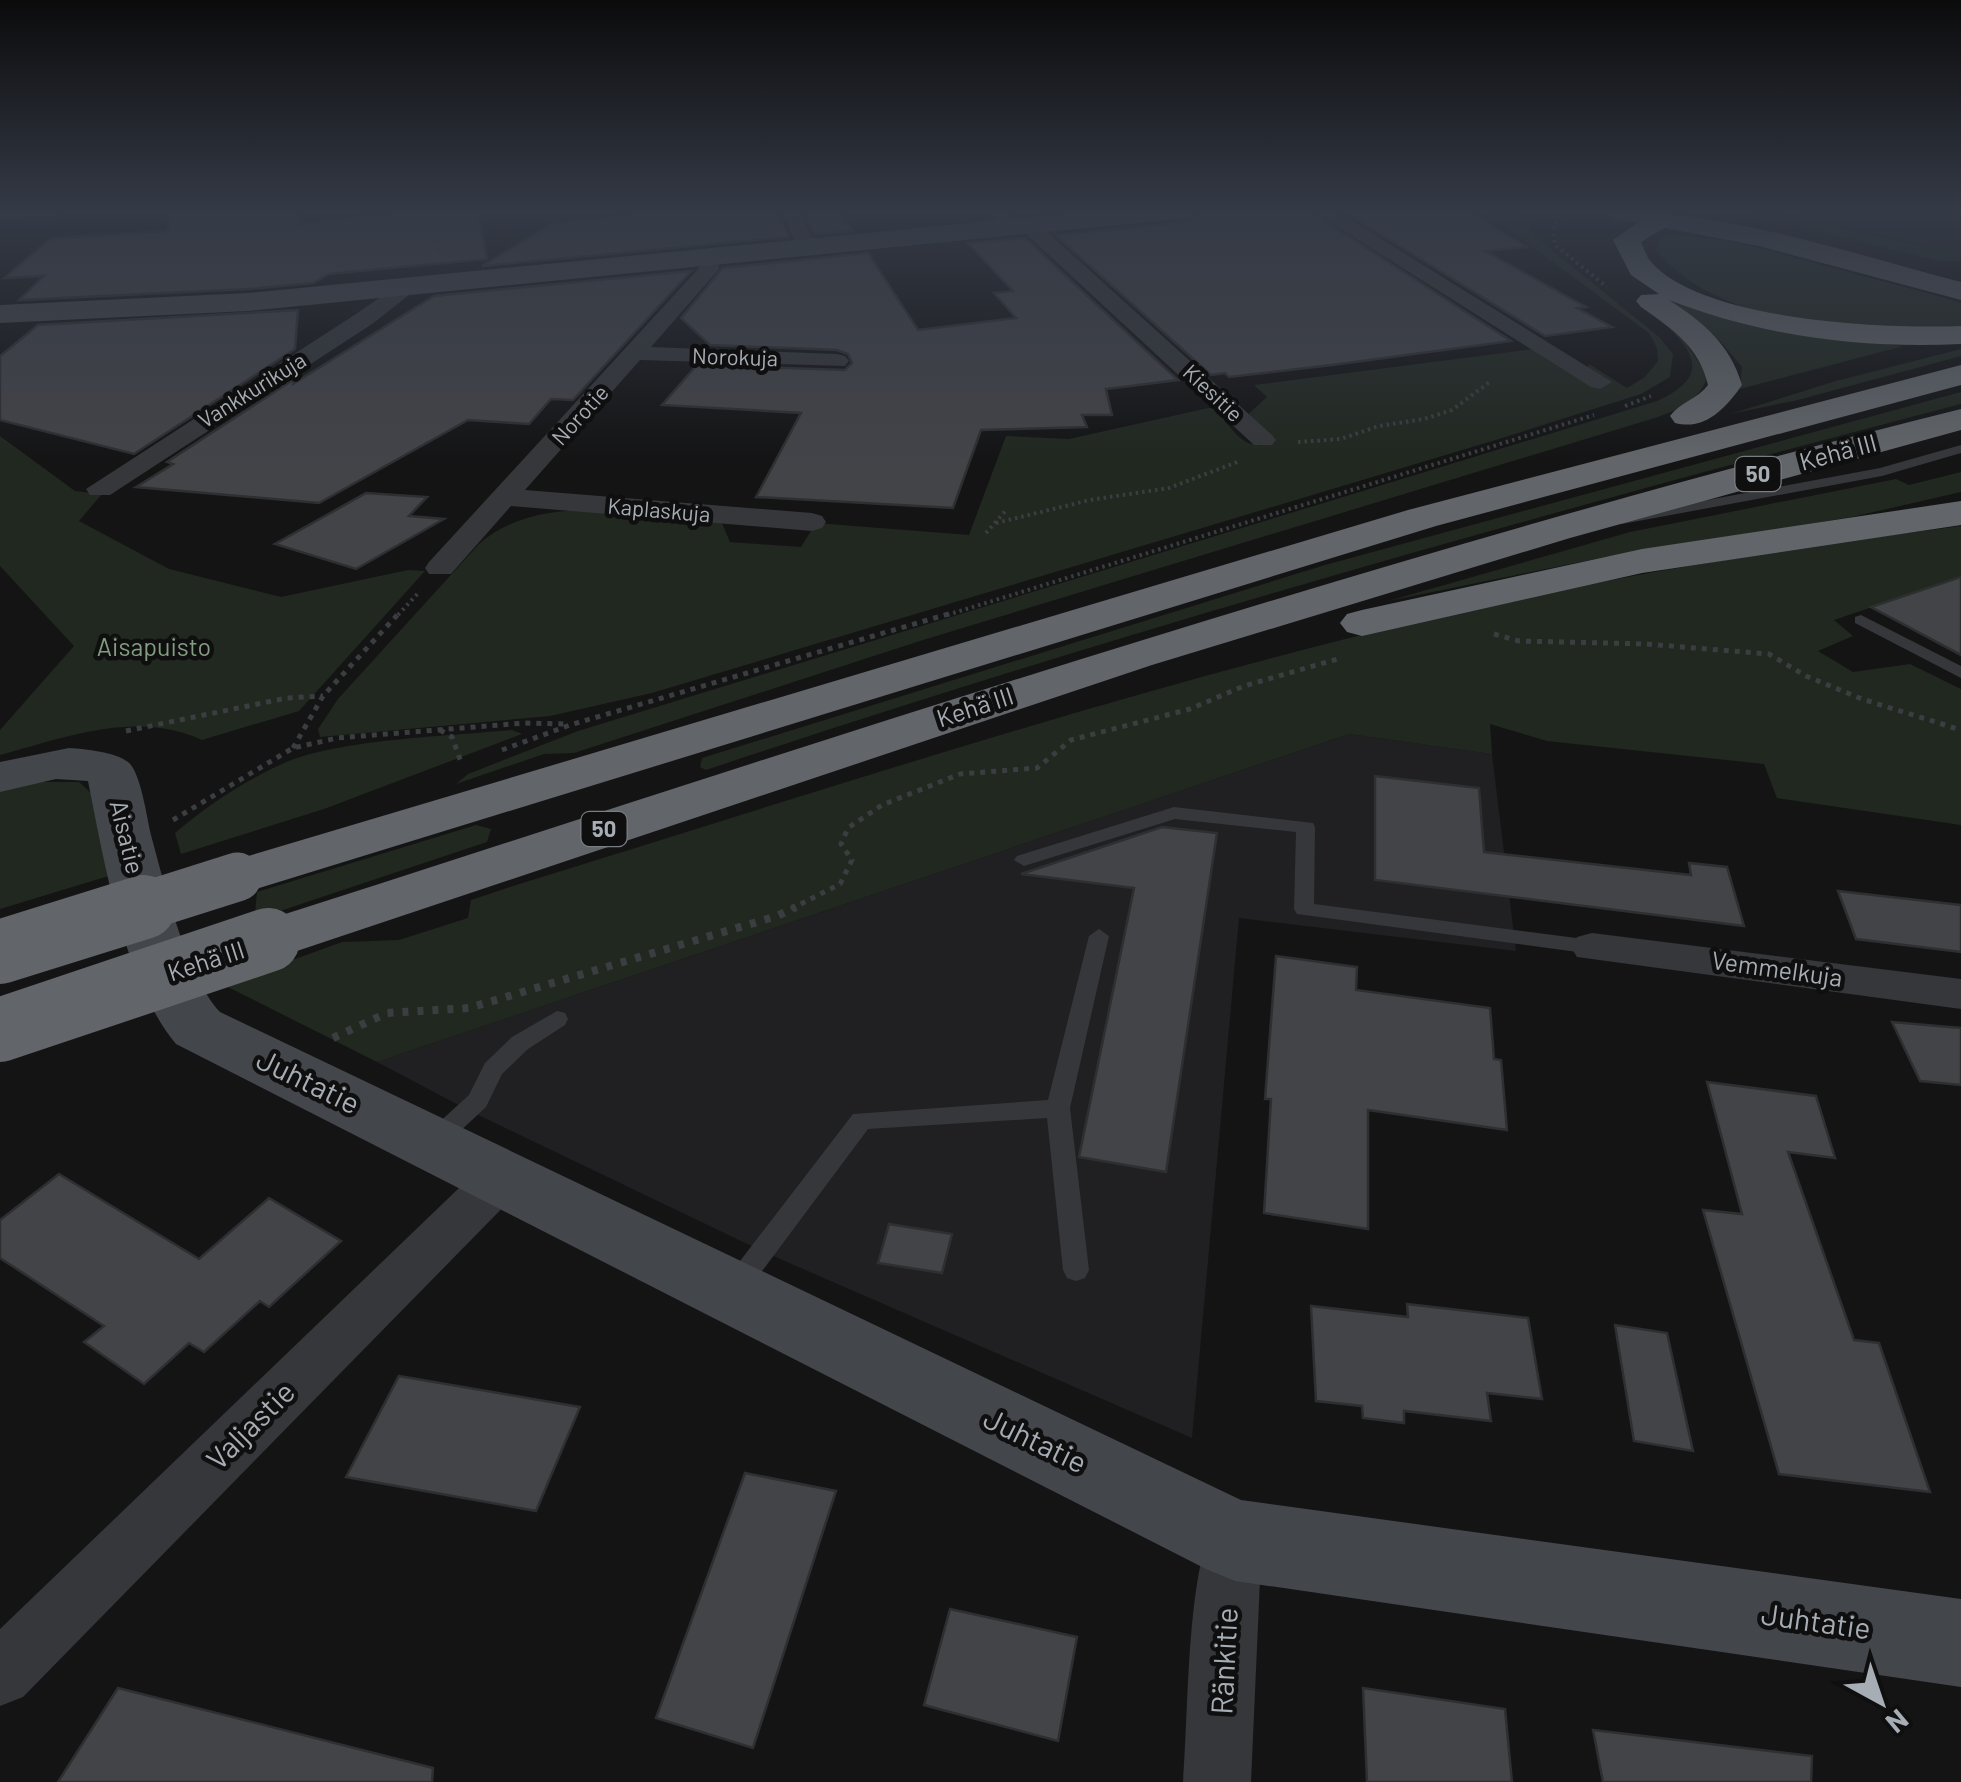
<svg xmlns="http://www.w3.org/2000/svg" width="1961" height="1782" font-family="Barlow,sans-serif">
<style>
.built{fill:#202022}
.green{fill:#212820}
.building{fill:#434448;stroke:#2e2f31;stroke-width:2.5}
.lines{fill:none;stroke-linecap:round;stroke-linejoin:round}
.path-far2{stroke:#3b3e41;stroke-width:4;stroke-dasharray:2.5 4;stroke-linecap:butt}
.path-far1{stroke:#3b3e41;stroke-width:5;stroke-dasharray:5 6;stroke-linecap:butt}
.path{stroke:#3b3e41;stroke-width:8;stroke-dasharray:6 9;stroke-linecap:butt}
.lane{fill:#35373a;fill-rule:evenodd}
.street{fill:#35373a;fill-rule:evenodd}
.secondary{fill:#43464a;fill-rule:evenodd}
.primary{fill:#525459;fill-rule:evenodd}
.highway{fill:#62666a;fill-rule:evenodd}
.highway-bridge-far1{stroke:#62666a;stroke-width:49}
.highway-bridge{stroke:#62666a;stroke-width:64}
.labels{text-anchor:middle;stroke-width:9;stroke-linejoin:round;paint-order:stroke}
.far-street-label{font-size:22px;fill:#a7adb4;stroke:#0f0f10}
.shield{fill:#0f0f10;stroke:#797e83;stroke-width:2.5}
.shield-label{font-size:22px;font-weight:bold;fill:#a7adb4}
.street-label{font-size:25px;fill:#a7adb4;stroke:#0f0f10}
.park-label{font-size:25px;fill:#839d80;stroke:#0f0f10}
.near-street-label{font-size:30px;fill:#a7adb4;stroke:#0f0f10}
</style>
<rect width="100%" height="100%" fill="#141415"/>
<g class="built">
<polygon points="1778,210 1961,210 1961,248 1945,251"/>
<polygon points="1349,734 1492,754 1516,951 1239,918 1192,1438 764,1252 468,1110 377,1062"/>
</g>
<g class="green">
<path d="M 1482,210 L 1519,210 L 1529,217 L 1531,233 L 1659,337 L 1673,354 L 1670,377 L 1641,394 L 1499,439 L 652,693 L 550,716 L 320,737 L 318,729 L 338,699 L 479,544 C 542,489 644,516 721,521 L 730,542 L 801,547 L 816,523 L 969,535 L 1006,436 L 1069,439 L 1213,407 C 1231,424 1239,451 1269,444 L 1245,417 L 1267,397 L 1254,385 L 1533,349 L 1587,368 L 1589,364 L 1627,388 L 1645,377 L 1658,361 L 1657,348 L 1649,333 Z"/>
<polygon points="1732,210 1759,210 1926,247 1961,247 1961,261 1939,261"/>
<path d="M 1668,234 L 1731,241 L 1942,297 L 1961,303 L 1961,328 C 1866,329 1721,331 1656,250 L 1660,239 Z"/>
<path d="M 1662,295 C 1741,327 1819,338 1904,346 L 1740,389 L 1742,367 L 1720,341 Z"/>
<path d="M 1675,327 L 1708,376 C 1699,400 1682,408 1658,417 L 923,640 L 574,753 L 544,754 L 456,784 L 468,774 L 578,731 L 1657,401 C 1700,381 1703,361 1669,328 Z"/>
<polygon points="1961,349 1961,356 1798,400 1730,414 1836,381"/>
<path d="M 1961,392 L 1961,404 C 1540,514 1119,632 706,770 L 700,767 L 702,758 L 1325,565 Z"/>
<path d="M 0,436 L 75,491 L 102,494 L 79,521 L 169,569 L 281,597 L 408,570 L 425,571 L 299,711 L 202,740 C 136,710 67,737 0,755 L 0,730 L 74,646 L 0,566 Z"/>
<polygon points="1961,472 1961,492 1852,517 1605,557 1388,601 1630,532 1896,479 1909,485"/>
<path d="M 1961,526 L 1961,577 L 1834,620 L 1853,636 L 1818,651 L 1853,672 L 1910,664 L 1961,689 L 1961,825 L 1777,798 L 1764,764 L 1547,741 L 1490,724 L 1492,754 L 1349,734 L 377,1062 L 224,985 L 342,942 L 399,940 L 468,918 L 471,900 L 513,886 C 814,793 1113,694 1419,621 C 1598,578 1778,549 1961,526 Z"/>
<path d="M 512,730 L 522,734 L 324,809 L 181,854 L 175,833 C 206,806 246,780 284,763 C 339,739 449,736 512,730 Z"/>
<polygon points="27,782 79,782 93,795 112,875 0,909 0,789"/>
<polygon points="476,825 491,829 487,842 268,915 255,913 257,892"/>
</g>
<g class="building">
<polygon points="170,210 300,210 298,224 418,210 478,210 487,259 329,274 313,283 248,289 19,300 44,276 4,278 51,238 167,231"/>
<polygon points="626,210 777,210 789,237 482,266 553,223 628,216"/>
<polygon points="803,210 839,210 853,231 814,234"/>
<polygon points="1204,210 1307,210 1511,341 1332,365 1229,377 1225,373 1211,375 1056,235 1187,222"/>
<polygon points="1342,210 1467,210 1527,247 1485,251 1586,307 1577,308 1612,327 1545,336"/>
<polygon points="1025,238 1178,380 1106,389 1112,415 1082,415 1087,427 981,430 953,508 756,497 801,413 662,405 697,365 845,370 852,363 848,354 837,350 710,345 681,318 723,268 868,253 918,330 1016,318 994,293 1013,291 968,243"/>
<polygon points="691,271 573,400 551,399 529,424 468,420 319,503 136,487 173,464 167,462 293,380 293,384 434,296"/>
<polygon points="298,310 295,349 134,454 0,420 0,356 38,325"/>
<polygon points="366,493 427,497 409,516 444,519 356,569 275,544"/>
<polygon points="1961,577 1961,655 1871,607"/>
<polygon points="1375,776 1479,788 1484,852 1691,875 1689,863 1727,867 1744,926 1375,880"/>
<polygon points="1162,827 1217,833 1166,1172 1079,1157 1134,888 1021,874"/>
<polygon points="1838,891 1961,905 1961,952 1856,939"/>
<polygon points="1276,956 1357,967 1356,990 1490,1008 1494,1059 1501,1060 1507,1130 1368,1110 1368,1229 1264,1213 1271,1099 1265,1099"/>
<polygon points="1892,1022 1961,1028 1961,1085 1920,1081"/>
<polygon points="1707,1082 1816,1096 1835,1158 1788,1152 1854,1340 1879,1343 1930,1492 1779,1474 1703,1210 1742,1214"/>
<polygon points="59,1174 199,1259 269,1198 341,1241 269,1307 260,1301 204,1352 189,1343 144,1384 84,1342 104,1326 0,1258 0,1220"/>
<polygon points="889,1224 952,1234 942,1273 878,1263"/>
<polygon points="1407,1304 1528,1318 1542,1399 1487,1393 1491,1421 1404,1411 1404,1423 1363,1418 1362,1406 1316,1401 1311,1306 1408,1317"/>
<polygon points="1615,1325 1667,1333 1693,1451 1634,1441"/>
<polygon points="399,1376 580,1407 536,1511 346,1477"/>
<polygon points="745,1473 836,1491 753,1748 656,1718"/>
<polygon points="950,1609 1077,1637 1058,1741 924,1705"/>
<polygon points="118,1688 433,1768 432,1782 58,1782"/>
<polygon points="1363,1688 1505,1709 1512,1782 1367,1782"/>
<polygon points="1593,1730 1812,1756 1811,1782 1603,1782"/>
</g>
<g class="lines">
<g class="path-far2">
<polyline points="430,210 439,252"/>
<polyline points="1563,210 1553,229 1555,245 1607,287"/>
<polyline points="1625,406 1651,396"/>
<polyline points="1298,442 1341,439 1379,426 1424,419 1452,410 1491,381"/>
<polyline points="996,523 1090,500 1169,488 1240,461"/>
<polyline points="986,533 1007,509"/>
<polyline points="398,615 420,591"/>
<polyline points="947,615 1594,415"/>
</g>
<g class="path-far1">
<polyline points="1494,634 1519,641 1646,644 1769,654 1806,676 1862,699 1961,730"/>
<polyline points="440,730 452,737 462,765"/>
<polyline points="126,731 287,698 323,696"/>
<polyline points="293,748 323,696 400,612"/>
<polyline points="502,750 570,725 955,612"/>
<polyline points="173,820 293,748 337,738 525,723 564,724"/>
<polyline points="791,909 840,884 852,860 841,844 848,828 882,805 960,774 1037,768 1071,740 1190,709 1244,686 1341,658"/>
</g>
<polyline class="path" points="333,1038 387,1013 469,1008 777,916 796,907"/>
<g class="lane">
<polygon points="1945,210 1961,210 1961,215 1946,212"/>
<polygon points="1961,445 1961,453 1882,476 1622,524 1615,520 1622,516 1880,468"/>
<polygon points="1861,615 1961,666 1961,678 1855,623 1855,617"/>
<polygon points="1174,807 1313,823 1315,827 1314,904 1592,940 1602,947 1592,954 1297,914 1294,909 1296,832 1175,819 1024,866 1014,860 1017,856"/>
<polygon points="1099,929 1109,936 1070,1108 1089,1270 1085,1278 1076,1281 1067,1278 1063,1270 1047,1118 868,1129 745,1294 736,1297 727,1294 723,1286 727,1278 853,1114 1048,1100 1089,936"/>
<polygon points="557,1011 565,1013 568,1019 565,1025 528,1049 502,1074 486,1107 441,1149 433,1151 425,1149 421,1142 425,1135 469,1095 485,1063 512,1037"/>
</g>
<g class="street">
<polygon points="0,210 72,210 63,216 0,220"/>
<polygon points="781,210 799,210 816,247 813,251 799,251"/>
<polygon points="989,210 1007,210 1018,228 1015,232 1001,232"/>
<polygon points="1311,210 1334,210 1612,382 1600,389 1591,387"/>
<polygon points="1029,220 1036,222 1272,435 1276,440 1272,445 1254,445 1022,230 1022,222"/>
<polygon points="708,252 718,258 719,269 651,347 837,354 845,356 849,361 845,366 640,360 525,490 812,513 822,516 826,522 822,528 812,531 511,506 451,574 429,574 425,568 429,562 699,268 701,254"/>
<polygon points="399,282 406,284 409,295 372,324 110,495 90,495 86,489 356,314 388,292 392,284"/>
<polygon points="1592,933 1961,979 1961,1009 1577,957 1571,947 1577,937"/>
<polygon points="501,1158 518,1164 525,1178 518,1192 23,1697 0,1706 0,1629 484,1164"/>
<path d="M 1235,1510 L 1256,1519 L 1265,1540 L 1260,1580 L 1251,1782 L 1183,1782 C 1189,1708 1186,1584 1214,1519 Z"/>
</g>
<g class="secondary">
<polygon points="1104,210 1200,210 1187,218 248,311 0,323 0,305 248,293"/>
<path d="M 69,748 C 86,749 115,752 128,762 C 141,772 147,819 151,835 C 164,883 187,977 220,1012 L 1241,1500 L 1961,1599 L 1961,1687 L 1235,1581 L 1206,1569 L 176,1044 C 124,982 104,861 88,781 L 56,779 L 0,792 L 0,762 Z"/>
</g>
<path class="primary" d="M 1600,210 C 1723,210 1843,251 1961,282 L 1961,300 L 1759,246 L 1613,218 Z"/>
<g class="highway">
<path d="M 1648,210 L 1674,210 L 1669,225 L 1641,242 C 1644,249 1647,258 1652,263 C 1704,321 1887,329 1961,326 L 1961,344 C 1862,349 1761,336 1669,300 C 1703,322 1730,344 1742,385 C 1726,408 1705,431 1675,423 L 1670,416 C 1680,402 1698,399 1708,385 C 1699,346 1672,329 1641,307 L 1636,301 L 1641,295 L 1659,294 L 1631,275 L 1613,240 L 1647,216 Z"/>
<polygon points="1961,365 1961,385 1436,526 256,889 237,895 218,889 210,877 218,865 1408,510"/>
<path d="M 1961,409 L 1961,430 L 1570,538 L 1152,665 L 288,954 L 268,959 L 248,954 L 239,940 L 248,926 C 815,744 1382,553 1961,409 Z"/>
<polygon points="1961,501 1961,525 1642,573 1362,636 1347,632 1340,623 1347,614 1362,610 1642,549"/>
</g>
<polyline class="highway-bridge-far1" points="136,909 237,877"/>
<g class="highway-bridge">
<polyline points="0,952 144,907"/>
<polyline points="0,1030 268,940"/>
</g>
</g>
<linearGradient id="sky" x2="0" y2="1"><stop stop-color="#0b0b0c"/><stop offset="0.46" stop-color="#343a46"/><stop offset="1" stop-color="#343a46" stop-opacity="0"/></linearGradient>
<rect width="1961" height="460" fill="url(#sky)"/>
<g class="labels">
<g class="far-street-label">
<text transform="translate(735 357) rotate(2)" y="8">Norokuja</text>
<text transform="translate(252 390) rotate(-32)" y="8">Vankkurikuja</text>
<text transform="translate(1213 393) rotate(43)" y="8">Kiesitie</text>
<text transform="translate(580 415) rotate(-48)" y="8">Norotie</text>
<text transform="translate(659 510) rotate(5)" y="8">Kaplaskuja</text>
</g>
<g class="shield">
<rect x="1735.5" y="457" width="45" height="34" rx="8"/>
<rect x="581.5" y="812" width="45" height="34" rx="8"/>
</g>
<g class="shield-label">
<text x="1758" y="482">50</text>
<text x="604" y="837">50</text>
</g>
<g class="street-label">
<text transform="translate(1838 452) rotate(-15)" y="9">Kehä III</text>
<text transform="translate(975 707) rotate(-18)" y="9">Kehä III</text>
<text transform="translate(127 837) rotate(76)" y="9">Aisatie</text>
<text transform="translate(206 961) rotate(-18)" y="9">Kehä III</text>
<text transform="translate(1777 969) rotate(8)" y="9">Vemmelkuja</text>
</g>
<g class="park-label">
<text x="154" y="656">Aisapuisto</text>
</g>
<g class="near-street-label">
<text transform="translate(308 1082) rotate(26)" y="10">Juhtatie</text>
<text transform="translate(251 1426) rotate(-45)" y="10">Valjastie</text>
<text transform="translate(1035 1441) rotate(26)" y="10">Juhtatie</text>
<text transform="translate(1816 1622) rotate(8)" y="10">Juhtatie</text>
<text transform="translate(1225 1661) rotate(-87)" y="10">Ränkitie</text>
</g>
</g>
<g transform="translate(1881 1702) rotate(140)" stroke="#0f0f10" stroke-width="8" paint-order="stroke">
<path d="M0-8L18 38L0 25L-18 38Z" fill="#a7adb4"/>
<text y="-15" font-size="28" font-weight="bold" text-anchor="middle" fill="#a7adb4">N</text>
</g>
</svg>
